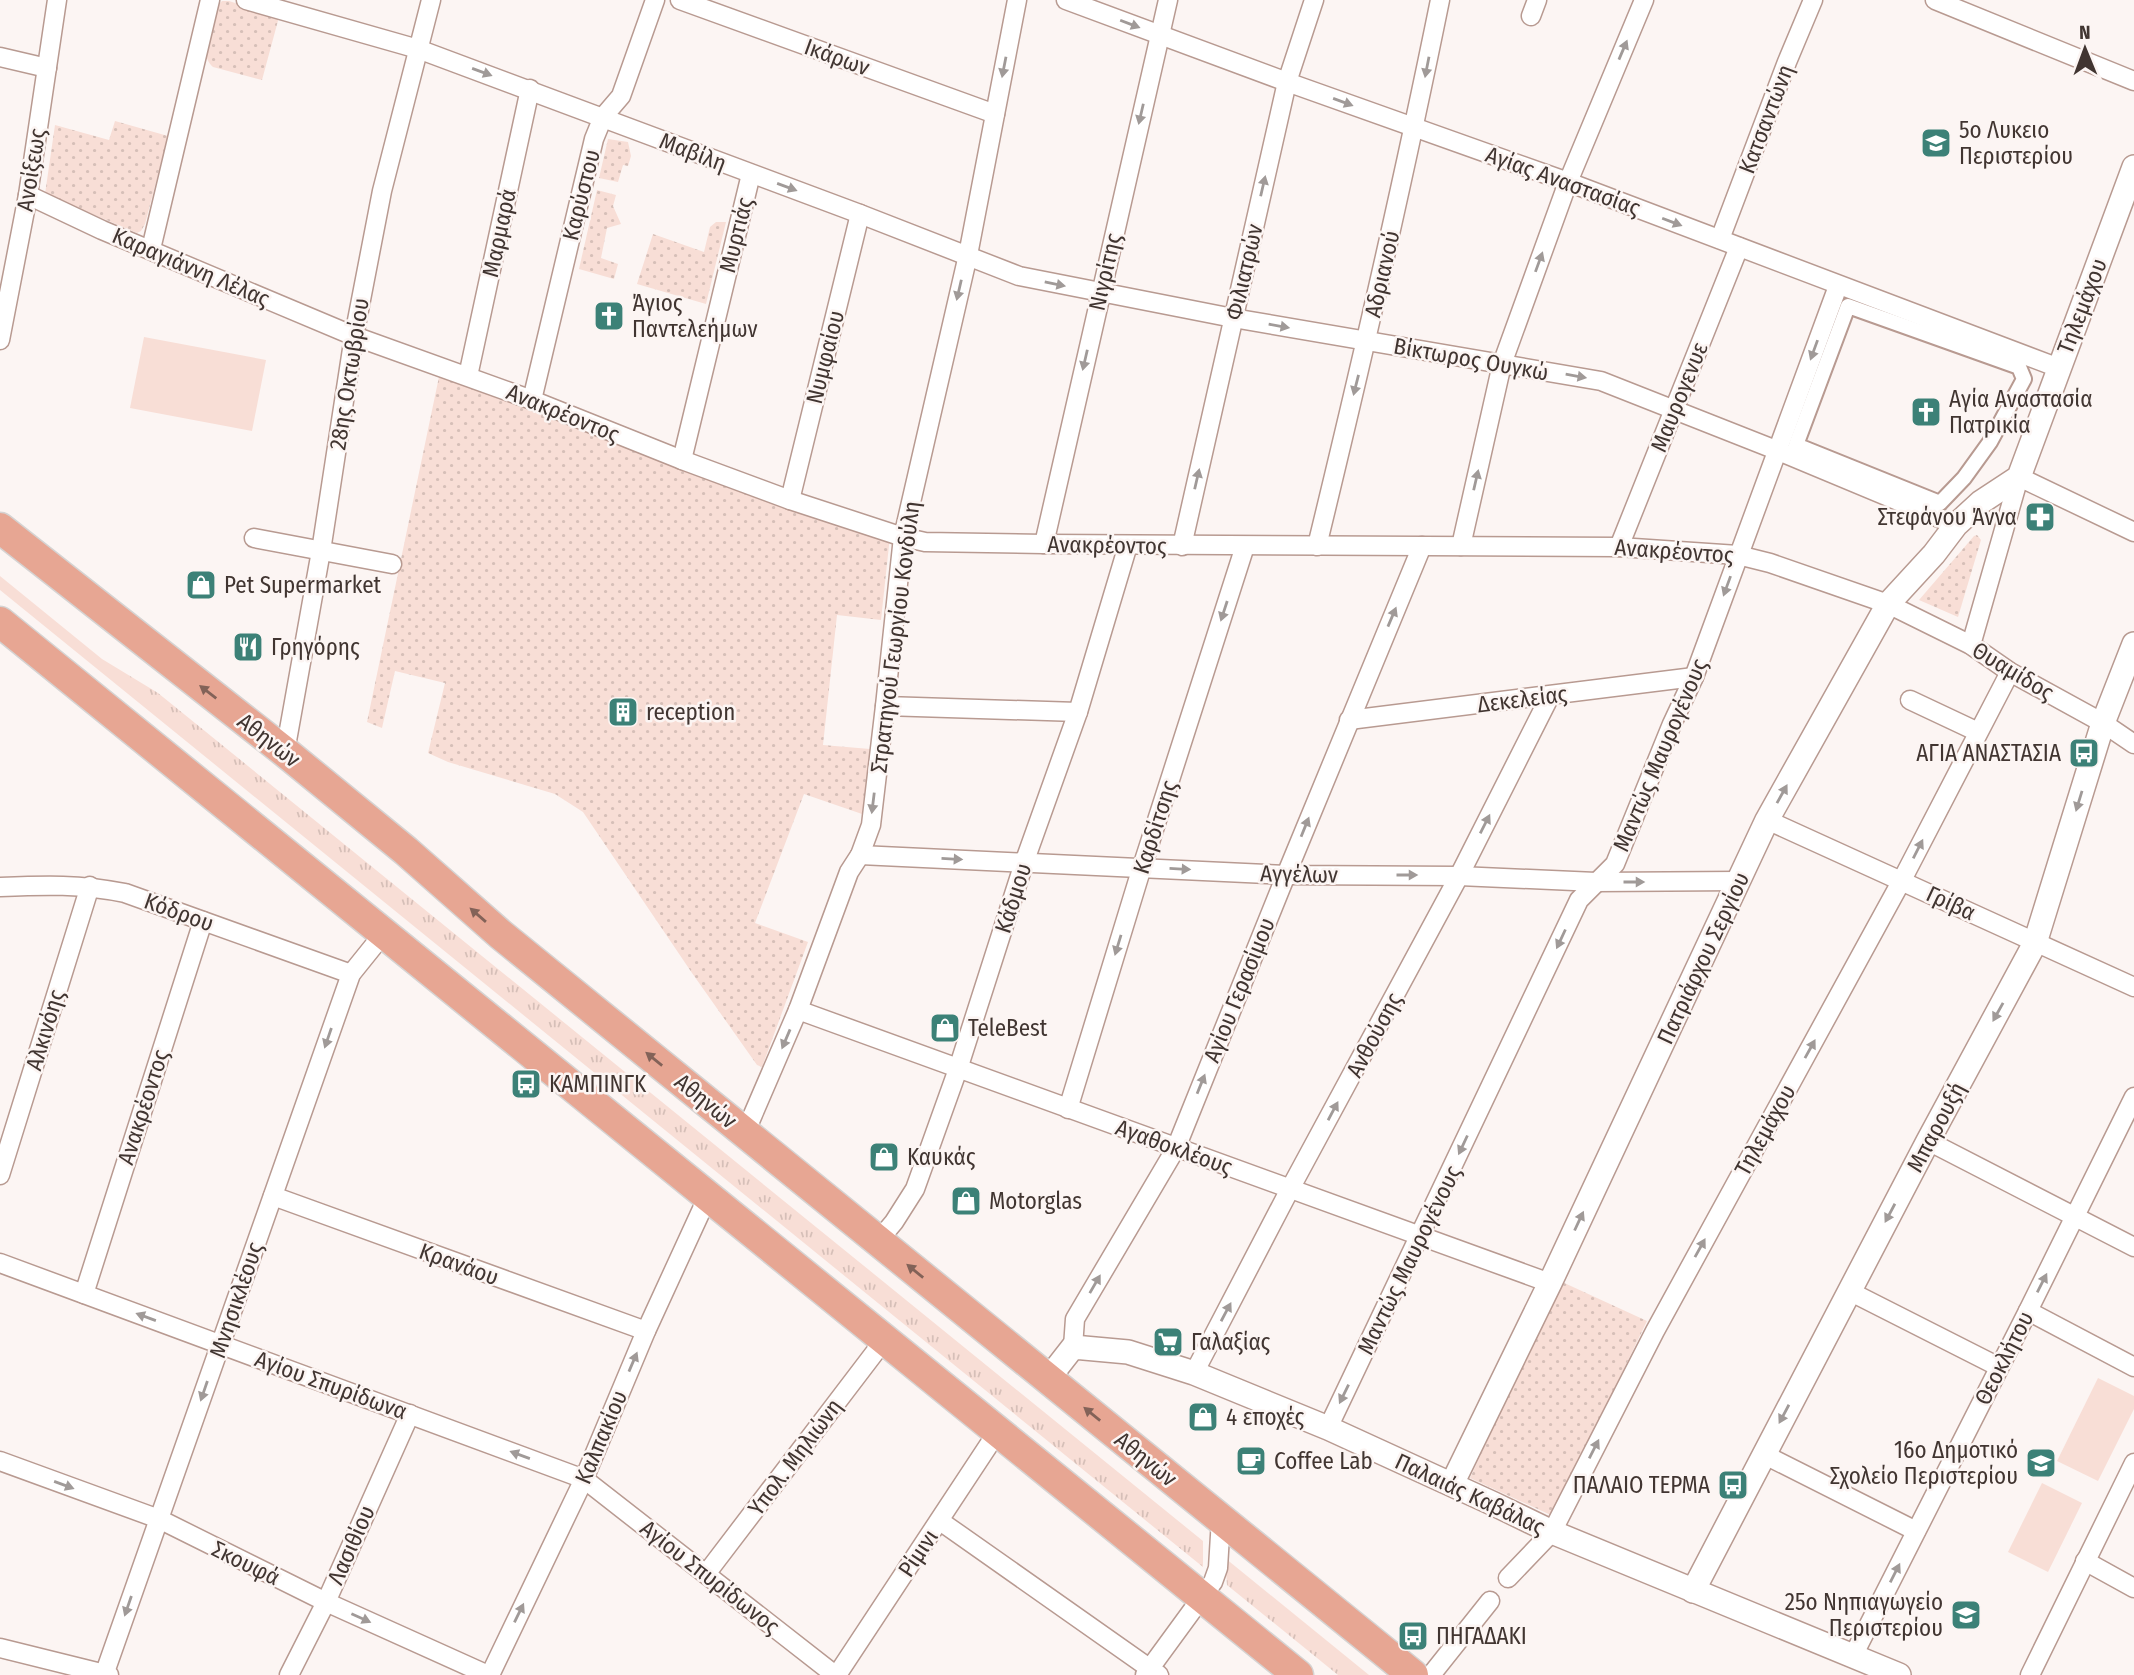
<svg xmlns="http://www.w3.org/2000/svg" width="2134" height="1675" font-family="'Fira Sans Condensed',sans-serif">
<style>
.grass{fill:url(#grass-tufts)}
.park{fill:url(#park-dots)}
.pitch{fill:#f8ded6}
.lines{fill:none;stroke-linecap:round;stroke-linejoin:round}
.pedestrian-casing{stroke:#b89a91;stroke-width:18}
.minor-casing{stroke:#b89a91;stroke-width:21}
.tertiary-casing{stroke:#b89a91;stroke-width:26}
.trunk-casing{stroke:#d5d3d2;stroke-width:33}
.pedestrian{stroke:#fff;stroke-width:14}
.minor{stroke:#fff;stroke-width:18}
.tertiary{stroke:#fff;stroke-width:23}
.trunk{stroke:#e7a693;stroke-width:30}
.oneway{fill:#a09a98}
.oneway2{fill:#836258}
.labels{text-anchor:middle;stroke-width:5;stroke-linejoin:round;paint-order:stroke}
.street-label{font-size:23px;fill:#413531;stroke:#fcf5f3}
.poi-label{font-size:23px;fill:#413531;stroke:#fcf5f3;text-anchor:start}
</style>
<defs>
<pattern id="grass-tufts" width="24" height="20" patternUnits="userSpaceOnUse" patternTransform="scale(1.75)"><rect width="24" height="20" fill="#f8ded6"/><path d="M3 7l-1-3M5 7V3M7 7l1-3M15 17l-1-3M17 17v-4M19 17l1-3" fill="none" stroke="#d6bfb8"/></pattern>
<pattern id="park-dots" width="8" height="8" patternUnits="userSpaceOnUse" patternTransform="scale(1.75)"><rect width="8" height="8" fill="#f8ded6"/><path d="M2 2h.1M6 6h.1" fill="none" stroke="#d6bfb8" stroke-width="1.8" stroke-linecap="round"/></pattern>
</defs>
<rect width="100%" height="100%" fill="#fcf5f3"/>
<g class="grass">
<polygon points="0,576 102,659 158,693 1203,1541 1203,1567 0,590"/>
<polygon points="1225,1558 1369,1675 1338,1675 1227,1585"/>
</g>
<g class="park">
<path d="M 222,1 L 229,1 L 279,17 L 262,80 L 213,67 C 196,52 213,22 219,4 Z"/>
<polygon points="115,121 168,136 145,224 141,231 137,233 45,194 55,125 109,140"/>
<polygon points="608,139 628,142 631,156 628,166 623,165 618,182 599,178"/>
<polygon points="597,190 616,195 613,206 621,224 607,228 601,258 618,264 614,279 579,269"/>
<polygon points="716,222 726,222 706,304 637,284 653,234 704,252 710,227"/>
<polygon points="440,372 539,413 799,509 890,536 881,620 837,615 823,745 870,749 862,814 804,794 755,923 808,942 762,1067 757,1065 692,973 583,812 555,794 448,762 428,753 445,683 395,671 382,728 367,722"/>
<polygon points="1977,535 1981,540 1958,617 1919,600 1974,536"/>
<polygon points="1560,1281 1647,1321 1553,1516 1470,1478"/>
</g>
<g class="pitch">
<polygon points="144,337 266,360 252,431 130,408"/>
<polygon points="2098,1378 2134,1396 2134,1409 2098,1481 2057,1461"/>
<polygon points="2042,1483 2082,1503 2048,1572 2008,1552"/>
</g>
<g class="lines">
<g class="pedestrian-casing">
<polygon id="pedestrian" points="1848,306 2019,367 2024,379 1990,442 1964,478 1940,503 1796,445"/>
</g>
<g class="minor-casing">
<g id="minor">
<polyline points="246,0 418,49 860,214 1019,276 1233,318 1601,381 1776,450 1956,525"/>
<polyline points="680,0 995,114"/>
<polyline points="1066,0 1287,82 1568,182 2059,368"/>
<polyline points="1935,0 2134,81"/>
<polyline points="1531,16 1537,0"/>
<polyline points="0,57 47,68"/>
<polyline points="28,195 102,230 354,336 532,400 682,460 790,500 903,537 925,542 1044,544 1619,547 1738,555 1770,563 1888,604 1971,645 2010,672 2103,723 2134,744"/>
<polyline points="1720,239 1787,62 1813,0"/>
<polyline points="151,249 210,0"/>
<polyline points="0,340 28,195 57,0"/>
<polyline points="468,376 530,89"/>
<polyline points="532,400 594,139 603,117 621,96 655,0"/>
<polyline points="682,460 751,174"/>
<polyline points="790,500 860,214"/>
<polyline points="254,538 392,564"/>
<polyline points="1044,544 1168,0"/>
<polyline points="1182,546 1287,82 1314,0"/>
<path d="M 1317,546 C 1361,365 1403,183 1440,0"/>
<polyline points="1461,546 1502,364 1568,182 1644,0"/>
<polyline points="1619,547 1739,247"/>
<polyline points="1971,645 2019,477 2134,532"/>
<polyline points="1910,700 1978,732"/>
<polyline points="885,706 1078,712"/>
<polyline points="1349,720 1694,677"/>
<polyline points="285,752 321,551 354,336 382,191 431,0"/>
<polyline points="1767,820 2134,987"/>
<polyline points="860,855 1286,875 1459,876 1596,882 1739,881"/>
<path d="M 0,887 C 47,885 79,884 125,893 L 351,974"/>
<polyline points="798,1010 1550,1283"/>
<polyline points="1068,1109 1142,867 1245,546"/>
<polyline points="745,1133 798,1010 849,872 860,855 871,825 885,706 903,537 968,255 1017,0"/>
<polyline points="1928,1141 2134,1247"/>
<polyline points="0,1175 90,886"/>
<polyline points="273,1196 646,1331"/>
<polyline points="878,1241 894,1222 915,1189 958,1069 1024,863 1078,712 1128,545"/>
<polyline points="0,1263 584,1479 835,1675"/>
<polyline points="1849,1291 1999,1367"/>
<polyline points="84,1294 203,921"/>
<polyline points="2028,1311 2134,1367"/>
<polyline points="1073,1347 1075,1319 1176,1148 1286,875 1422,546"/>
<polyline points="1194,1373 1290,1189 1459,876 1550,696"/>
<polyline points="1328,1428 1579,900 1615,864 1672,724 1694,677 1838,286"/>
<polyline points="1763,1454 1916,1531"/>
<polyline points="0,1461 159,1519 326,1602 488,1675"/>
<polyline points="940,1521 1159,1675"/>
<polyline points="2085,1561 2134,1588"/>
<polyline points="706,1574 885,1339"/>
<polyline points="1508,1578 1552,1532 1655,1331 1902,880 2010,672"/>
<polyline points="0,1648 109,1675"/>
<polyline points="1853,1656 2028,1311 2134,1097"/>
<polyline points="104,1675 351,974 384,933"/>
<polyline points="289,1675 326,1602 410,1414"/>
<polyline points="490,1675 584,1479 646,1331 708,1196"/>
<polyline points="837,1675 998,1431"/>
<polyline points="1145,1675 1213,1582 1218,1568 1221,1519"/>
<polyline points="1431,1675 1490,1601"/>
<polyline points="2030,1675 2134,1463"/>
</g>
</g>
<g class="tertiary-casing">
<g id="tertiary">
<polyline points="1048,1379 1073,1347 1128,1352 1194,1373 1328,1428 1494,1504 1552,1532 1899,1675"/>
<polyline points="1452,1484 1550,1283 1767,820 1888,604 1934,554 1956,525 1981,502 2019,477 2134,167"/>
<polyline points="1693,1591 1928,1141 2035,943 2103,723 2134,644"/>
</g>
</g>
<g class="trunk-casing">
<g id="trunk">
<polyline points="0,528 285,752 406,851 500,934 1413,1675"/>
<polyline points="0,622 1298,1675"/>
</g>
</g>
<use href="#pedestrian" class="pedestrian"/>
<use href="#minor" class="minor"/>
<use href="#tertiary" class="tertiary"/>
<use href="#trunk" class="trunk"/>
</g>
<defs><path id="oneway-solid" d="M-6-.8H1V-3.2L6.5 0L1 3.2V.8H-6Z" transform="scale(1.75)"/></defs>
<g class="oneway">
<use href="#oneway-solid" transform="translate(1130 24) rotate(21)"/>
<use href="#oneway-solid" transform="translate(1623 50) rotate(-67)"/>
<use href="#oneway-solid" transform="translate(1004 67) rotate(101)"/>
<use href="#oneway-solid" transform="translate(1427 67) rotate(101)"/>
<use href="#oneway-solid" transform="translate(482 72) rotate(20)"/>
<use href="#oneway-solid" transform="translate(1343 102) rotate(20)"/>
<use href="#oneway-solid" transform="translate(1141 114) rotate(103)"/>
<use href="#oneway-solid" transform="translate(1263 186) rotate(-77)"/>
<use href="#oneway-solid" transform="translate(787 187) rotate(20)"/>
<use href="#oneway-solid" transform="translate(1672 222) rotate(21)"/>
<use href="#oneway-solid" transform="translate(1539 262) rotate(-70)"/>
<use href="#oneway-solid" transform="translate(1055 284) rotate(12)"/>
<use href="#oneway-solid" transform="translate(959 290) rotate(103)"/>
<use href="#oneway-solid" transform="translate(1279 326) rotate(10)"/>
<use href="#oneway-solid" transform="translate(1814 350) rotate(110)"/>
<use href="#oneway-solid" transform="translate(1085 360) rotate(103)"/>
<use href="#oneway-solid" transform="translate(1576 376) rotate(10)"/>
<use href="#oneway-solid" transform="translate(1356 385) rotate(104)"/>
<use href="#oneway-solid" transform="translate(1197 479) rotate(-77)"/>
<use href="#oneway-solid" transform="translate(1476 480) rotate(-77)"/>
<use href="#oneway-solid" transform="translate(1727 586) rotate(110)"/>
<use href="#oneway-solid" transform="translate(1224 611) rotate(108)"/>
<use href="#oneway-solid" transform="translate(1392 617) rotate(-67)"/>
<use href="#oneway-solid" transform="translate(1782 794) rotate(-61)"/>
<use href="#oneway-solid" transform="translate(2079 801) rotate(107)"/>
<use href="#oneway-solid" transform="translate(873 803) rotate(97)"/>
<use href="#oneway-solid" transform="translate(1485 824) rotate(-63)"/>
<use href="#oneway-solid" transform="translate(1305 827) rotate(-68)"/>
<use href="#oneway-solid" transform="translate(1918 849) rotate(-63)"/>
<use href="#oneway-solid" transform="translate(952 859) rotate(3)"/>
<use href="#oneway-solid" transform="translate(1180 869) rotate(3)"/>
<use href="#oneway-solid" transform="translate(1407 875)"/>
<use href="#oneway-solid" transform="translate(1634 882)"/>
<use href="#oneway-solid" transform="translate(1561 939) rotate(115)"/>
<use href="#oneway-solid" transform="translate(1118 945) rotate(107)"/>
<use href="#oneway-solid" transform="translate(1998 1012) rotate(119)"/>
<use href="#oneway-solid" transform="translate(328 1038) rotate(109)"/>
<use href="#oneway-solid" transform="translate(786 1039) rotate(113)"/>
<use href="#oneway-solid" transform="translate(1810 1049) rotate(-61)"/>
<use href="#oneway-solid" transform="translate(1201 1084) rotate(-68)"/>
<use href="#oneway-solid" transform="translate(1333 1111) rotate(-62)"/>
<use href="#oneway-solid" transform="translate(1463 1145) rotate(115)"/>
<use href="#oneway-solid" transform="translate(1890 1213) rotate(118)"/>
<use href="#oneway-solid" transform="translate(1579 1221) rotate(-65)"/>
<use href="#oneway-solid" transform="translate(1700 1248) rotate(-61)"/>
<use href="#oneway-solid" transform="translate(2042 1283) rotate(-63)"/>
<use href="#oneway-solid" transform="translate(1095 1284) rotate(-60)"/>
<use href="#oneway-solid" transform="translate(1226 1312) rotate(-62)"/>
<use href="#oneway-solid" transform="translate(146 1317) rotate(-160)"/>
<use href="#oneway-solid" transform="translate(633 1362) rotate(-67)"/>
<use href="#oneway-solid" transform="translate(204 1391) rotate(109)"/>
<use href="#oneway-solid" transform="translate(1344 1394) rotate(116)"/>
<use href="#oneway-solid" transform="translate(1784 1414) rotate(118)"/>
<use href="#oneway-solid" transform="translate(1594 1449) rotate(-63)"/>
<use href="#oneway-solid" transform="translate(520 1455) rotate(-160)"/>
<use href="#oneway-solid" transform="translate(64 1485) rotate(20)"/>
<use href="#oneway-solid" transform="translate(1895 1573) rotate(-63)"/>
<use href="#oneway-solid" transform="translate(128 1606) rotate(109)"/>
<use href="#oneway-solid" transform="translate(519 1613) rotate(-64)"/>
<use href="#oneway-solid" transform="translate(361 1618) rotate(24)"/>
</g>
<g class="oneway2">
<use href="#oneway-solid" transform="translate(208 692) rotate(-142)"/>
<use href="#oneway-solid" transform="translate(478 915) rotate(-139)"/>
<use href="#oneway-solid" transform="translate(654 1059) rotate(-141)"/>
<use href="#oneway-solid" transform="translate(915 1271) rotate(-141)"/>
<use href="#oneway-solid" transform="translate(1092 1414) rotate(-141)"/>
</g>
<defs>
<g id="school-square" transform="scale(1.575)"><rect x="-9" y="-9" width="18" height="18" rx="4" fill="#3c8177" stroke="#fcf5f3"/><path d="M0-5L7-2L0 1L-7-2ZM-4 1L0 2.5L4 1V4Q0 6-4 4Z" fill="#fff"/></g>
<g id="church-square" transform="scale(1.575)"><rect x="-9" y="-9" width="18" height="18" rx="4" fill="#3c8177" stroke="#fcf5f3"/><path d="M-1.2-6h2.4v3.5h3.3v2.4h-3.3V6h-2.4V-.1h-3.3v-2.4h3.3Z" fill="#fff"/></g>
<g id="pharmacy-square" transform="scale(1.575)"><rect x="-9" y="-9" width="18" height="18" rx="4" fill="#3c8177" stroke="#fcf5f3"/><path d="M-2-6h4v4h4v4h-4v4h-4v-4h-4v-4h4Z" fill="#fff"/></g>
<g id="shop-square" transform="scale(1.575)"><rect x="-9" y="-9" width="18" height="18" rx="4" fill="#3c8177" stroke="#fcf5f3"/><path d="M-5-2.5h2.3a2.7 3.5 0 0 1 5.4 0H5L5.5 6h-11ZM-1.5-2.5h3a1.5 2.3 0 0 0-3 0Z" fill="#fff"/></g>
<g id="restaurant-square" transform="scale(1.575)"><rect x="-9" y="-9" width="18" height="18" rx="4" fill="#3c8177" stroke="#fcf5f3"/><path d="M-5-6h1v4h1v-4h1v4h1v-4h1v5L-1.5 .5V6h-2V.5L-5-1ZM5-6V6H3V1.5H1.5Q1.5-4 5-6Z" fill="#fff"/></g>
<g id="building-square" transform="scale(1.575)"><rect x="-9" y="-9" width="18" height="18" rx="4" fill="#3c8177" stroke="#fcf5f3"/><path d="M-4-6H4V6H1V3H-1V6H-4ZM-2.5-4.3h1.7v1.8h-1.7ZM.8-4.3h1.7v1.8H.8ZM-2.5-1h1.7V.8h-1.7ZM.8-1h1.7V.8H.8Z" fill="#fff"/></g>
<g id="bus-square" transform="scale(1.575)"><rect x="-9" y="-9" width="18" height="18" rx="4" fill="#3c8177" stroke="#fcf5f3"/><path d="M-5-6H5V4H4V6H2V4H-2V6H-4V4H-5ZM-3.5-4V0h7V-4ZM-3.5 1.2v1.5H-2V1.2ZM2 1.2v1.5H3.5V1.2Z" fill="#fff"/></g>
<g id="supermarket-square" transform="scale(1.575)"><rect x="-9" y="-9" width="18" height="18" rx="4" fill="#3c8177" stroke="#fcf5f3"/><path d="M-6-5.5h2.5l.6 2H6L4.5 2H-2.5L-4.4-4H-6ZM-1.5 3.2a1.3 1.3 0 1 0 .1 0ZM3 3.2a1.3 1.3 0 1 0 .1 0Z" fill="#fff"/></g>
<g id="cafe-square" transform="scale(1.575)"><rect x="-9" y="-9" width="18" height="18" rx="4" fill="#3c8177" stroke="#fcf5f3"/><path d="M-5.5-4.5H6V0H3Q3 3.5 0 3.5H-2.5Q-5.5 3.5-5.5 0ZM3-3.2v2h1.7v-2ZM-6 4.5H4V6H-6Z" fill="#fff"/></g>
</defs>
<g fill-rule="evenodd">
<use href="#school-square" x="1936" y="143"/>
<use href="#church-square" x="609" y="316"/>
<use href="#church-square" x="1926" y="412"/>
<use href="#pharmacy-square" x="2040" y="517"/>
<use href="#shop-square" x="201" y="585"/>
<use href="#restaurant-square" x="248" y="647"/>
<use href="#building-square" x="623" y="712"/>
<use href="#bus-square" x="2084" y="753"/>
<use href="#shop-square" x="945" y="1028"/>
<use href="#bus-square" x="526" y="1084"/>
<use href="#shop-square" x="884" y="1157"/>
<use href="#shop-square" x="966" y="1201"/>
<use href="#supermarket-square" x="1168" y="1342"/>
<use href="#shop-square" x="1203" y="1417"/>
<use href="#cafe-square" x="1251" y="1461"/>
<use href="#school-square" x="2041" y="1463"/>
<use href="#bus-square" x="1733" y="1485"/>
<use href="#school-square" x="1966" y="1615"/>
<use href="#bus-square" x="1413" y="1636"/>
</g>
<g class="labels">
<g class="street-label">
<text transform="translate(837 57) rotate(20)" y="8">Ικάρων</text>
<text transform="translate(1766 119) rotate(-69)" y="8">Κατσαντώνη</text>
<text transform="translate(693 152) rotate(21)" y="8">Μαβίλη</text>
<text transform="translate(31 170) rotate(-81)" y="8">Ανοίξεως</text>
<text transform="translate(1563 181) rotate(20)" y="8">Αγίας Αναστασίας</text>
<text transform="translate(581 195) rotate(-76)" y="8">Καρύστου</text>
<text transform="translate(499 233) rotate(-78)" y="8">Μαρμαρά</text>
<text transform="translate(736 235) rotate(-76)" y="8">Μυρτιάς</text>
<text transform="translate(191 267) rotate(23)" y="8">Καραγιάννη Λέλας</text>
<text transform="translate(1105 272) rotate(-77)" y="8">Νιγρίτης</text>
<text transform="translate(1244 272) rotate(-77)" y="8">Φιλιατρών</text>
<text transform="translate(1382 274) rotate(-77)" y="8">Αδριανού</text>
<text transform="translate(2082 306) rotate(-69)" y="8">Τηλεμάχου</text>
<text transform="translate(825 357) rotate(-76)" y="8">Νυμφαίου</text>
<text transform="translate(1471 359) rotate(10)" y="8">Βίκτωρος Ουγκώ</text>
<text transform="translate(349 374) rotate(-81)" y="8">28ης Οκτωβρίου</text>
<text transform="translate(1679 397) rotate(-68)" y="8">Μαυρογενυε</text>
<text transform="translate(563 413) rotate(22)" y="8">Ανακρέοντος</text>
<text transform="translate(1107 545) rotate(1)" y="8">Ανακρέοντος</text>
<text transform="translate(1674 551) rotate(4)" y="8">Ανακρέοντος</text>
<text transform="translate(895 637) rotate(-83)" y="8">Στρατηγού Γεωργίου Κονδύλη</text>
<text transform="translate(2013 671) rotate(31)" y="8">Θυαμίδος</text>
<text transform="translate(1522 699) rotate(-7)" y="8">Δεκελείας</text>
<text transform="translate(269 740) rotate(38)" y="8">Αθηνών</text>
<text transform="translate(1660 755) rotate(-67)" y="8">Μαντώς Μαυρογένους</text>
<text transform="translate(1155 827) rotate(-72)" y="8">Καρδίτσης</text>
<text transform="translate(1299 874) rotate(1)" y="8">Αγγέλων</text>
<text transform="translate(1013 898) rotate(-72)" y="8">Κάδμου</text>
<text transform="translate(1951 903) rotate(25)" y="8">Γρίβα</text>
<text transform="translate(179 912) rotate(20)" y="8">Κόδρου</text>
<text transform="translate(1703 958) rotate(-65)" y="8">Πατριάρχου Σεργίου</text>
<text transform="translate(1239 990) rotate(-68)" y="8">Αγίου Γερασίμου</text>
<text transform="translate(45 1030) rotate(-73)" y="8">Αλκινόης</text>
<text transform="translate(1374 1035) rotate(-62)" y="8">Ανθούσης</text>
<text transform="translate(706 1101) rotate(39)" y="8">Αθηνών</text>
<text transform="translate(143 1107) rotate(-72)" y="8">Ανακρέοντος</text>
<text transform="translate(1936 1127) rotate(-62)" y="8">Μπαρουξή</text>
<text transform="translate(1765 1130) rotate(-61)" y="8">Τηλεμάχου</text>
<text transform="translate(1174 1147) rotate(20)" y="8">Αγαθοκλέους</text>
<text transform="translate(1409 1260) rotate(-64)" y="8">Μαντώς Μαυρογένους</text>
<text transform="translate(459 1264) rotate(20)" y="8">Κρανάου</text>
<text transform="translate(236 1300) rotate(-71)" y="8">Μνησικλέους</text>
<text transform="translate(2004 1358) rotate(-63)" y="8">Θεοκλήτου</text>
<text transform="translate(331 1385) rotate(20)" y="8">Αγίου Σπυρίδωνα</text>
<text transform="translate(601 1437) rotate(-67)" y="8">Καλπακίου</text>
<text transform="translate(795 1457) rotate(-53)" y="8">Υπολ. Μηλιώνη</text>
<text transform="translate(1146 1459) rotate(39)" y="8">Αθηνών</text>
<text transform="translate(1470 1494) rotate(25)" y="8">Παλαιάς Καβάλας</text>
<text transform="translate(351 1545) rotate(-66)" y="8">Λασιθίου</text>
<text transform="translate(918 1553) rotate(-56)" y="8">Ρίμινι</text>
<text transform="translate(246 1563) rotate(26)" y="8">Σκουφά</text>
<text transform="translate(710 1577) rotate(38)" y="8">Αγίου Σπυρίδωνος</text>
</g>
<g class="poi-label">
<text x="1959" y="138">5ο Λυκειο<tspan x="1959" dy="26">Περιστερίου</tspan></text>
<text x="632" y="311">Άγιος<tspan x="632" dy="26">Παντελεήμων</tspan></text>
<text x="1949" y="407">Αγία Αναστασία<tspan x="1949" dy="26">Πατρικία</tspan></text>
<text x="2017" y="525" text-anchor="end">Στεφάνου Άννα</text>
<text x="224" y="593">Pet Supermarket</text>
<text x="271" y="655">Γρηγόρης</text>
<text x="646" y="720">reception</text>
<text x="2061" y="761" text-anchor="end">ΑΓΙΑ ΑΝΑΣΤΑΣΙΑ</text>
<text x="968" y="1036">TeleBest</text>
<text x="549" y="1092">ΚΑΜΠΙΝΓΚ</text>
<text x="907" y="1165">Καυκάς</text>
<text x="989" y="1209">Motorglas</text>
<text x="1191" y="1350">Γαλαξίας</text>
<text x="1226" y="1425">4 εποχές</text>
<text x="2018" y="1458" text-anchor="end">16ο Δημοτικό<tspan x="2018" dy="26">Σχολείο Περιστερίου</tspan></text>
<text x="1274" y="1469">Coffee Lab</text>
<text x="1710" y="1493" text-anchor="end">ΠΑΛΑΙΟ ΤΕΡΜΑ</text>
<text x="1943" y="1610" text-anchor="end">25ο Νηπιαγωγείο<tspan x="1943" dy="26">Περιστερίου</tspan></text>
<text x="1436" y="1644">ΠΗΓΑΔΑΚΙ</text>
</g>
</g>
<g transform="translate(2085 49) rotate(359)" stroke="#fcf5f3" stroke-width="5" paint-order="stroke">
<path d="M0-5L12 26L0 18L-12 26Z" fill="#413531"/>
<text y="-10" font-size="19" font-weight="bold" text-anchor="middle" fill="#413531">N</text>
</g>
</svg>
